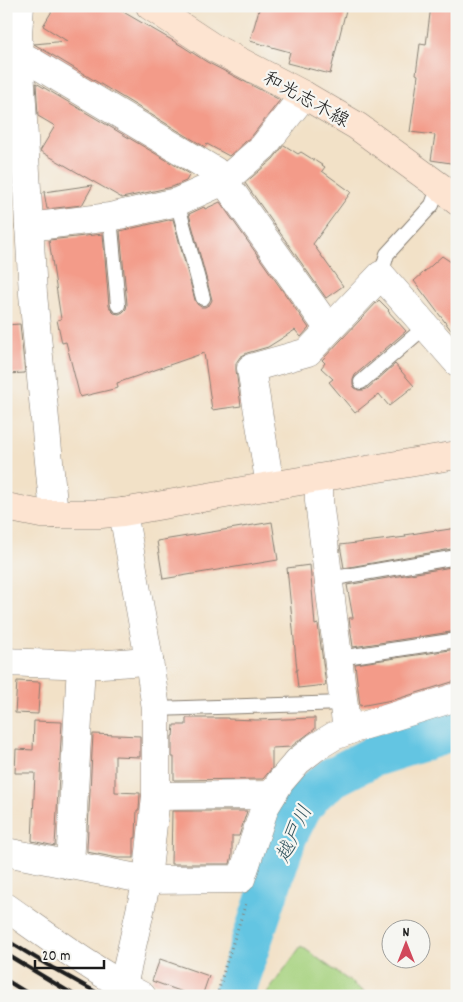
<svg xmlns="http://www.w3.org/2000/svg" width="463" height="1002" font-family="Dekko,'Klee One',sans-serif">
<style>
.green{fill:#a5d17d;stroke:#60764c}
.lines{fill:none;stroke-linecap:round;stroke-linejoin:round}
.river{stroke:#64c5e2;stroke-width:41}
.building{fill:#f39b89}
.lane-casing{stroke:#877e72;stroke-width:16}
.street-casing{stroke:#877e72;stroke-width:29}
.secondary-casing{stroke:#877e72;stroke-width:29}
.path{stroke:#877e72;stroke-width:3;stroke-dasharray:1 4;stroke-linecap:butt}
.lane{stroke:#fff;stroke-width:14}
.street{stroke:#fff;stroke-width:28}
.secondary{stroke:#fde4d1;stroke-width:28}
.rail{stroke:#1c1c1c;stroke-width:4}
.labels{text-anchor:middle;stroke-width:4.5;stroke-linejoin:round;paint-order:stroke}
.street-label{font-size:19px;fill:#1c1c1c;stroke:#f6f6f2}
.water-label{font-size:20px;font-style:italic;fill:#355761;stroke:#f6f6f2}
</style>
<rect width="100%" height="100%" fill="#f6f6f2"/>
<filter id="ink" filterUnits="userSpaceOnUse"><feTurbulence type="fractalNoise" baseFrequency=".02" numOctaves="2"/><feDisplacementMap in="SourceGraphic" scale="10" xChannelSelector="R" yChannelSelector="G"/><feConvolveMatrix kernelMatrix="1 2 1 2 8 2 1 2 1" color-interpolation-filters="sRGB"/></filter>
<filter id="wash" filterUnits="userSpaceOnUse"><feTurbulence type="fractalNoise" baseFrequency=".0096" numOctaves="4" result="noise"/><feDisplacementMap in="SourceGraphic" scale="20" xChannelSelector="R" yChannelSelector="G"/><feGaussianBlur stdDeviation="1.12" result="paint"/><feColorMatrix in="noise" values="0 0 0 0 0 0 0 0 0 0 0 0 0 0 0 0 0 1.4 0 .05"/><feComposite in="paint" operator="in"/></filter>
<g filter="url(#wash)">
<rect width="100%" height="100%" fill="#f2e1c7"/>
<polygon class="green" points="301,946 370,996 265,996"/>
<g class="lines">
<polyline class="river" points="233,996 287,836 301,808 315,791 333,777 372,757 457,730"/>
</g>
<g id="blocks">
<g class="building">
<polygon points="55,6 113,6 182,46 207,62 280,100 252,136 229,156 207,144 205,147 34,44 67,41 43,26"/>
<polygon points="260,6 347,6 330,74 287,63 290,52 250,41"/>
<polygon points="431,6 457,6 457,73 452,105 457,105 457,164 431,160 435,135 410,132 418,75 416,74 420,44 426,45"/>
<polygon points="36,83 190,174 186,181 172,187 122,198 40,151 55,126 38,116"/>
<polygon points="284,145 298,154 301,152 325,167 322,171 351,192 313,244 343,286 326,298 245,183 273,159"/>
<polygon points="93,185 82,205 47,209 44,192"/>
<polygon points="220,202 309,328 301,337 295,330 268,347 247,353 240,357 236,363 236,370 241,406 212,410 204,353 117,383 118,388 80,397 66,342 62,343 57,320 61,319 49,240 103,234 109,306 111,310 114,313 119,314 123,312 126,309 127,304 120,231 173,219 195,300 197,304 201,307 205,307 210,304 212,300 211,296 189,214 204,207 205,209"/>
<polygon points="442,256 457,266 457,338 414,281"/>
<polygon points="379,300 389,310 388,311 406,331 355,375 353,380 353,384 354,387 358,390 363,390 367,389 395,364 414,386 389,406 379,394 355,413 329,382 333,379 321,368 325,363 322,360"/>
<polygon points="20,324 25,373 6,374 6,325"/>
<polygon points="272,522 278,560 163,579 157,541"/>
<polygon points="457,528 457,548 344,568 340,545 406,537 405,535 436,530 437,531"/>
<polygon points="310,565 315,625 318,624 326,685 298,688 296,670 297,670 287,568"/>
<polygon points="457,566 457,631 353,647 349,618 353,618 347,585"/>
<polygon points="457,649 457,682 452,682 397,699 360,706 355,664"/>
<polygon points="17,681 40,682 38,714 15,713"/>
<polygon points="186,718 228,718 228,719 256,720 315,718 315,729 300,740 298,740 298,741 291,747 272,748 272,768 263,779 174,780 174,757 172,757 172,736 173,736 174,725 186,725"/>
<polygon points="34,721 62,722 55,846 32,841 35,773 15,773 16,749 33,750"/>
<polygon points="93,734 140,736 140,757 115,756 115,792 140,793 139,810 137,810 136,838 134,838 134,858 118,858 87,852 87,848"/>
<polygon points="172,811 247,811 239,836 232,836 232,855 230,864 171,864"/>
<polygon points="160,959 209,976 202,996 194,996 152,981"/>
</g>
</g>
</g>
<g filter="url(#ink)">
<use href="#blocks" fill-opacity="0" stroke="#877e72" stroke-width="1"/>
<g class="lines">
<g class="lane-casing">
<g id="lane">
<polyline points="177,202 203,298"/>
<polyline points="110,217 118,305"/>
<polyline points="381,275 387,254 432,205 439,186"/>
<polyline points="361,382 426,326"/>
<polyline points="329,579 457,557"/>
<polyline points="339,658 457,640"/>
<polyline points="156,709 344,703"/>
</g>
</g>
<g class="street-casing">
<g id="street">
<polyline points="20,6 18,34 33,294 54,514"/>
<polyline points="19,54 215,171 224,181 329,329"/>
<polyline points="29,227 110,217 177,202 224,181 263,147 304,95"/>
<polyline points="319,479 319,501 347,731"/>
<polyline points="270,486 251,368 308,352 381,275 457,362"/>
<polyline points="123,512 149,660 156,709 156,796 147,880 123,986"/>
<path d="M 6,662 C 54,664 101,667 149,660"/>
<polyline points="156,796 272,795"/>
<polyline points="6,852 147,880 241,879 265,807 280,782 298,761 316,747 334,736 353,729 457,697"/>
<polyline points="70,865 81,665"/>
<path d="M 6,907 C 50,938 94,971 142,996"/>
</g>
</g>
<g class="secondary-casing">
<g id="secondary">
<polyline points="150,6 214,48 304,95 357,126 439,186 457,201"/>
<polyline points="6,507 41,514 101,514 123,512 270,486 457,455"/>
</g>
</g>
<polyline class="path" points="217,996 225,967 246,903"/>
<use href="#lane" class="lane"/>
<use href="#street" class="street"/>
<use href="#secondary" class="secondary"/>
<g class="rail">
<polyline points="6,940 51,967 103,996"/>
<polyline points="6,954 76,996"/>
<polyline points="6,980 32,996"/>
<polyline points="6,995 8,996"/>
</g>
</g>
</g>
<g class="labels">
<g class="street-label">
<text transform="translate(307 98) rotate(29)" y="7">和光志木線</text>
</g>
<g class="water-label">
<text transform="translate(293 833) rotate(-65)" y="7">越戸川</text>
</g>
</g>
<rect width="463" height="1002" fill="none" stroke="#f6f6f2" stroke-width="25"/>
<g transform="translate(406 944)"><circle r="24" fill="#f6f6f2" stroke="#9f9f9c"/>
<path d="M0-4L9 19L0 12L-9 19Z" fill="#d1495b"/>
<text y="-8" font-size="14" font-weight="bold" text-anchor="middle" fill="#1c1c1c">N</text>
</g>
<path d="M35 960v8h69v-8" fill="none" stroke="#1c1c1c" stroke-width="2.5"/>
<text x="42" y="960" font-size="15" fill="#1c1c1c" stroke="#f6f6f2" stroke-width="4" paint-order="stroke">20 m</text>
</svg>
